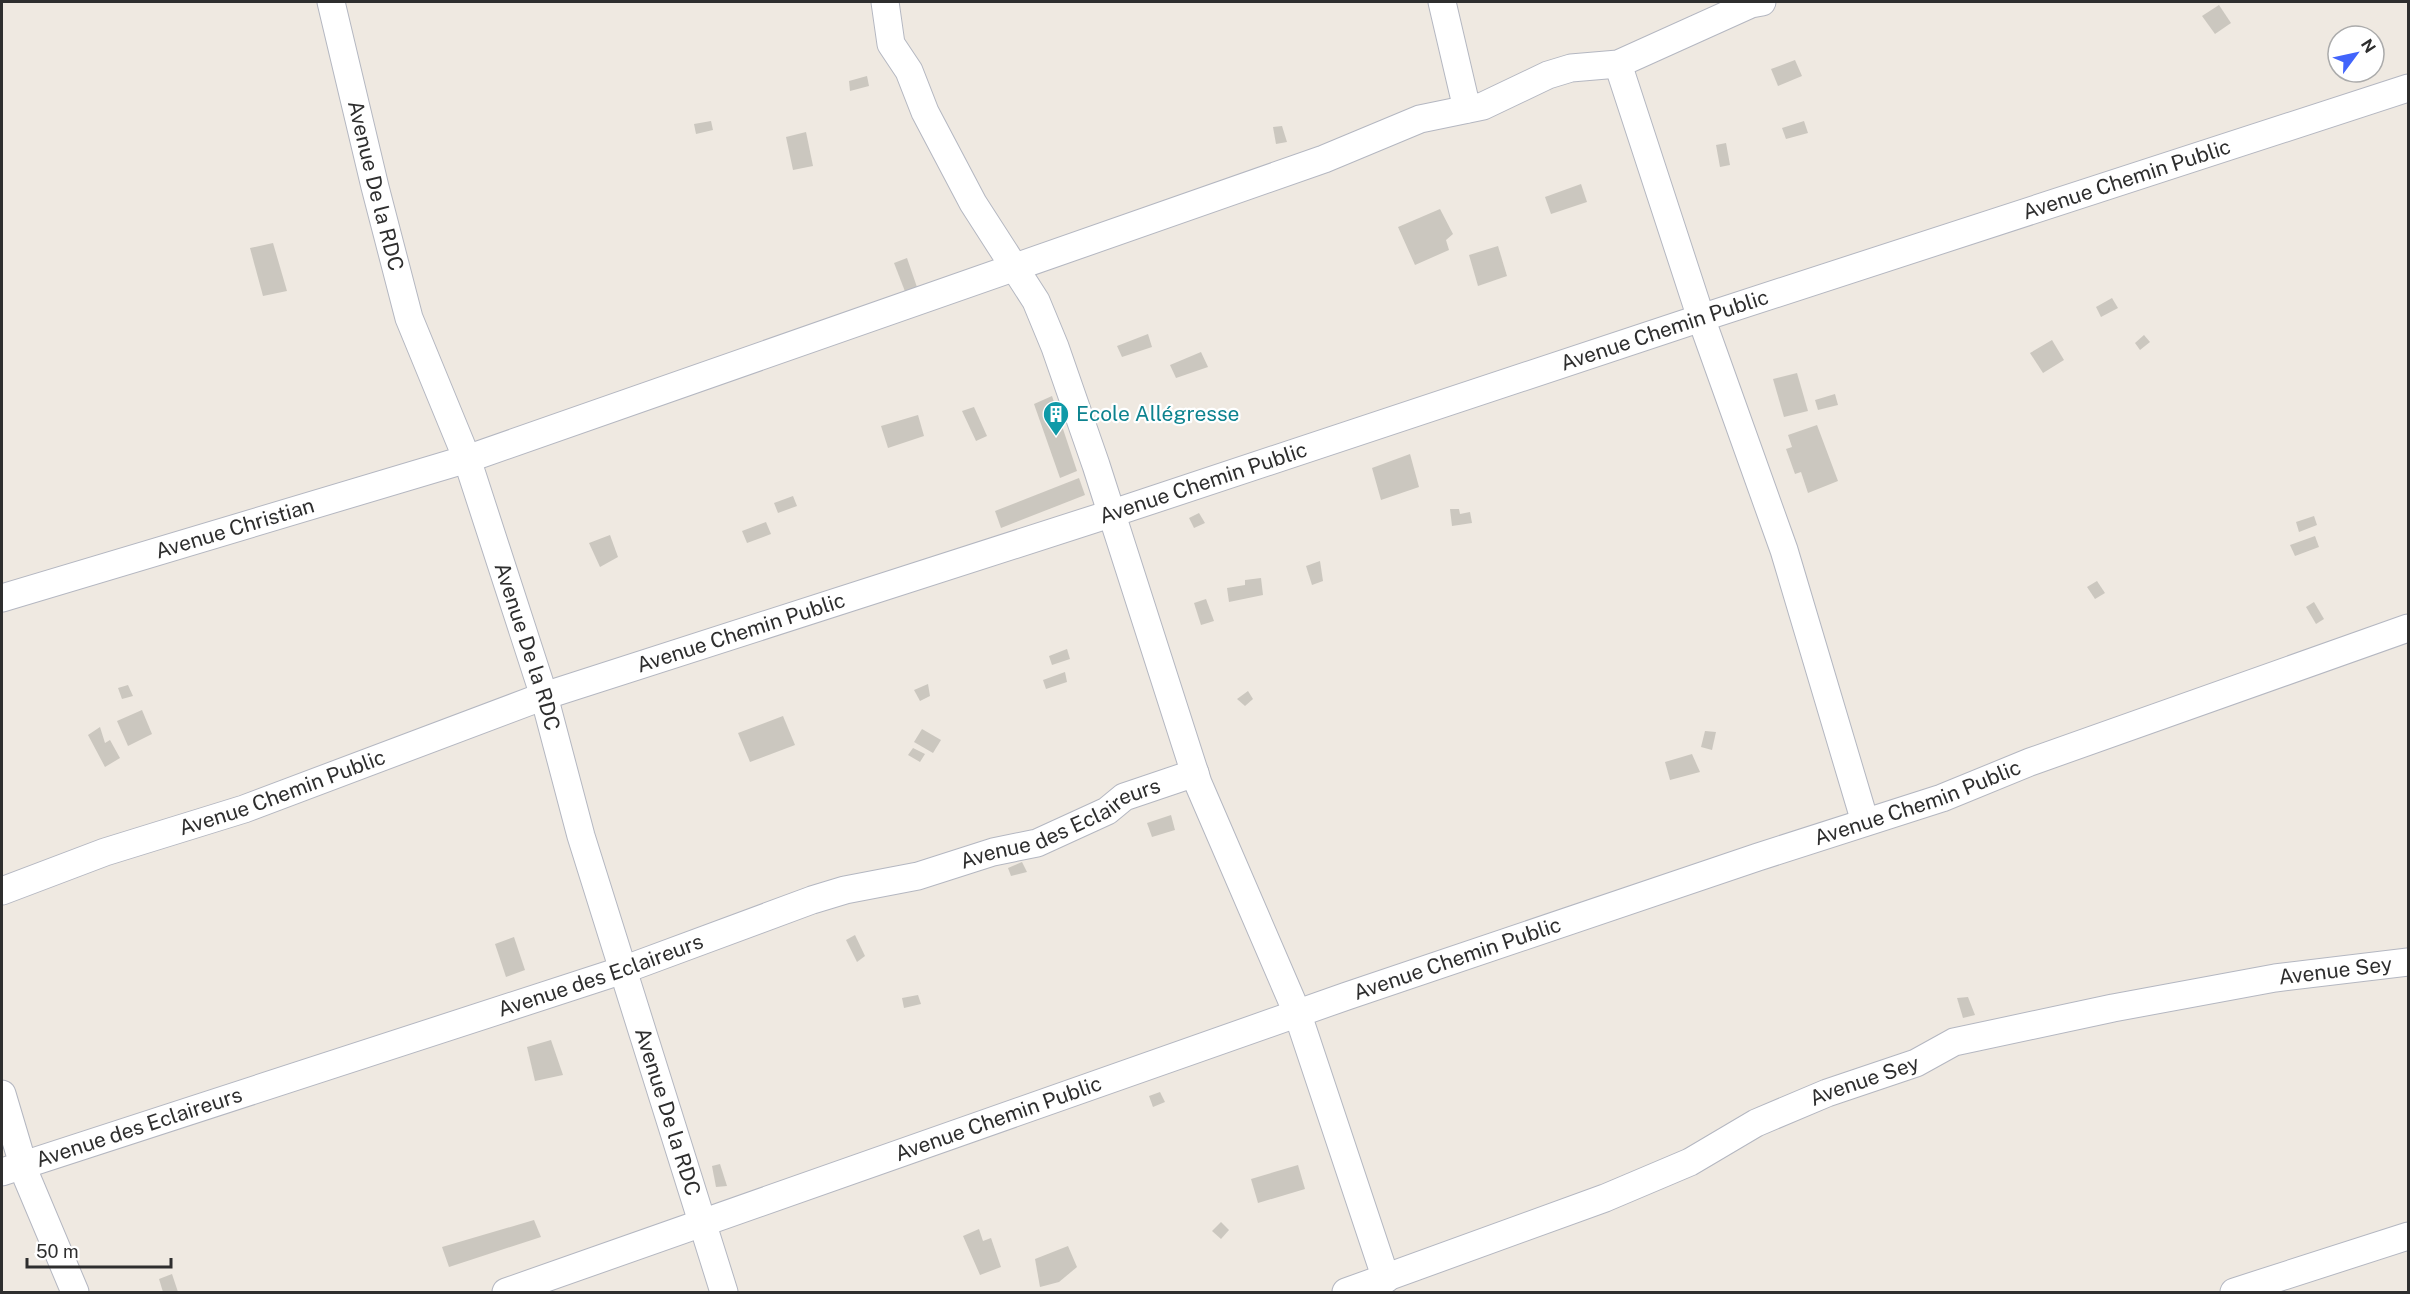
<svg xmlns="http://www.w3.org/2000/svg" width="2410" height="1294" font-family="'Public Sans',sans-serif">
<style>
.building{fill:#cbc7bf}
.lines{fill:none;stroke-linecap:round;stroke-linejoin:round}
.minor-casing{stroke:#b4b7c1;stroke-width:29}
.minor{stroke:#fff;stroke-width:27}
.labels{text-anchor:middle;stroke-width:4.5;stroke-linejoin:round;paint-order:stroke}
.street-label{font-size:21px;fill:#2e2e2e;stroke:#fff}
.culture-label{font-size:21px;fill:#0d838f;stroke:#fff;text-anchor:start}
</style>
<rect width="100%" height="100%" fill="#efe9e1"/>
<g class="building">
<polygon points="2219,5 2231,23 2215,34 2202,16"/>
<polygon points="1795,60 1802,76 1778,86 1771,69"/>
<polygon points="867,76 869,86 850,91 849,81"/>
<polygon points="711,121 713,130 696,134 694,124"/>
<polygon points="1804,121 1808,133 1786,139 1782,128"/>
<polygon points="1282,126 1287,142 1276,144 1273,127"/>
<polygon points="806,132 813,166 793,170 786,137"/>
<polygon points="1726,143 1730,165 1720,167 1716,145"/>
<polygon points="1581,184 1587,202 1551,214 1545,197"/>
<polygon points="1440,209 1453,234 1446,240 1449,250 1415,265 1398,227"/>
<polygon points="273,243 287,291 263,296 250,248"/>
<polygon points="1498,246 1507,276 1478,286 1469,255"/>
<polygon points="907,258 919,293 906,294 894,263"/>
<polygon points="2112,298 2118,308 2101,317 2096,307"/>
<polygon points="1148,334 1152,347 1122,357 1117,346"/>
<polygon points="2144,335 2150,342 2140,350 2135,343"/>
<polygon points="2052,340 2064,360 2043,373 2030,353"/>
<polygon points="1201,352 1208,367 1176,378 1170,365"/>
<polygon points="1797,373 1808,411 1784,417 1773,379"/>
<polygon points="1835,394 1838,405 1818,410 1815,400"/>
<polygon points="1052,396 1077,471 1060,478 1034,404"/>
<polygon points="974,407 987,436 976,441 962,411"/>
<polygon points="918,415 924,436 888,448 881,426"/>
<polygon points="1817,425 1838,481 1808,493 1801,472 1795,474 1786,449 1792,447 1788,435"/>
<polygon points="1410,454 1419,487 1381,500 1372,468"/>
<polygon points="1079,478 1085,495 1001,528 995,511"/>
<polygon points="793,496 797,506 778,513 774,503"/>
<polygon points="1450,509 1459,509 1460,514 1470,512 1472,523 1452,526"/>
<polygon points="1199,513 1205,523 1194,528 1189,518"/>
<polygon points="2314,516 2317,525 2299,532 2296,522"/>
<polygon points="766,522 771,534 747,543 742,531"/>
<polygon points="610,535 618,557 600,567 589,543"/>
<polygon points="2315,536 2319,547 2295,556 2290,545"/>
<polygon points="1320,561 1323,581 1312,585 1306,566"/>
<polygon points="1261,578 1263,595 1229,602 1227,588 1245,585 1245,580"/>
<polygon points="2097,581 2105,593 2095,599 2087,587"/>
<polygon points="1206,599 1214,621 1201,625 1194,603"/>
<polygon points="2314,602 2324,619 2316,624 2306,607"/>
<polygon points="1067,649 1070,659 1052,665 1049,656"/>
<polygon points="1065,672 1067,682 1046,689 1043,680"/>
<polygon points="928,684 930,696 920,701 914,690"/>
<polygon points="128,685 133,696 122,699 118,688"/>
<polygon points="1248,691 1253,699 1245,706 1237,699"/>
<polygon points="142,710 152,734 128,746 117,721"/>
<polygon points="783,716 795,745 750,762 738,733"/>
<polygon points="100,727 105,743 110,740 120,758 105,767 88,735"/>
<polygon points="922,729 941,740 933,753 914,742"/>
<polygon points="1705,731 1716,732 1712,750 1701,747"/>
<polygon points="913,748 925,754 920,762 908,755"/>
<polygon points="1692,754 1700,772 1670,780 1665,762"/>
<polygon points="1171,815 1175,830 1152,837 1147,823"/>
<polygon points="1022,862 1027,872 1011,876 1008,868"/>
<polygon points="855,935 865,956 857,962 846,940"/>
<polygon points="514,937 525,970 506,977 495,944"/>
<polygon points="918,995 921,1004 904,1008 902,998"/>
<polygon points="1968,997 1975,1015 1963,1018 1957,998"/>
<polygon points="551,1040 563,1075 535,1081 527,1047"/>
<polygon points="1160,1092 1165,1102 1153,1107 1149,1096"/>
<polygon points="720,1164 727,1186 716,1187 712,1166"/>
<polygon points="1298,1165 1305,1189 1258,1203 1251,1179"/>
<polygon points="534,1220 541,1237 449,1267 442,1247"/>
<polygon points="1221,1222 1229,1230 1221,1239 1212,1231"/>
<polygon points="979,1229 983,1241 991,1238 1001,1267 980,1275 963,1236"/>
<polygon points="1068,1246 1077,1267 1059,1282 1040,1287 1035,1259"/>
<polygon points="172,1274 178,1292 163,1292 159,1279"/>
</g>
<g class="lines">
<g class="minor-casing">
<g id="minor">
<path id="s1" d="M 331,2 L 375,187 L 409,318 L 467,459 L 544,696 L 581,836 L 724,1292"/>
<polyline points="885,2 891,44 909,71 925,112 973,203 1036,301 1055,347 1096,465 1198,783 1298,1015 1386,1279"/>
<polyline points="1442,2 1467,109"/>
<polyline points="1618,64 1701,318 1784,550 1865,822"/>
<path id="s2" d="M 2,598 L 467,459 L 1324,159 L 1420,119 L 1483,106 L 1548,75 L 1571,68 L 1618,64 L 1751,4 L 1762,2"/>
<path id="s3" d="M 2,891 L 105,852 L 244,809 L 544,696 L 1110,514 L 1701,318 L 2408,88"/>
<polyline points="2,1094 27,1178 75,1292"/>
<path id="s4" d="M 2,1172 L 623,970 L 812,900 L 845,890 L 918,876 L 993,852 L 1037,843 L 1107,811 L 1124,797 L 1195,773"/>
<path id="s5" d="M 506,1292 L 1347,996 L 1758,857 L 1942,798 L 2030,762 L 2408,628"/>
<path id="s6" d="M 1346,1292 L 1605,1198 L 1690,1162 L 1756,1123 L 1827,1093 L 1916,1063 L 1954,1042 L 2113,1008 L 2275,978 L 2408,962"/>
<polyline points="2234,1292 2408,1236"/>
</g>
</g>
<use href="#minor" class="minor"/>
</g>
<defs>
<g id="building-pin" transform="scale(1.35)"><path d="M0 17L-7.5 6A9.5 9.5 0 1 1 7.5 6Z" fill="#0f9aa8" stroke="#fff"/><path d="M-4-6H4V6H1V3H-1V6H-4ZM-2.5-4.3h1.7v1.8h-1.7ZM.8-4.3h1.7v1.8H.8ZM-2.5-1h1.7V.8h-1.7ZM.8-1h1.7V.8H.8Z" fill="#fff"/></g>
</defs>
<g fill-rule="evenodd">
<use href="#building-pin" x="1056" y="414"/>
</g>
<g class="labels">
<g class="street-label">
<text dy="7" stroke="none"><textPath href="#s3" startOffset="2241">Avenue Chemin Public</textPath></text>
<text dy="7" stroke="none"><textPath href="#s1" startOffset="189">Avenue De la RDC</textPath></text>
<text dy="7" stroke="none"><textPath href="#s3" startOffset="1755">Avenue Chemin Public</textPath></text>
<text dy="7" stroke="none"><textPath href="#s3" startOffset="1269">Avenue Chemin Public</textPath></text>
<text dy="7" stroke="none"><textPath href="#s2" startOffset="243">Avenue Christian</textPath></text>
<text dy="7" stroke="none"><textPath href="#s3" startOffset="783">Avenue Chemin Public</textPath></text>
<text dy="7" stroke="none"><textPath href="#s1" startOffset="675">Avenue De la RDC</textPath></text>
<text dy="7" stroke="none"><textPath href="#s3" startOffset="297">Avenue Chemin Public</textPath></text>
<text dy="7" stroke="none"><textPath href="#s5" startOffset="1494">Avenue Chemin Public</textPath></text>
<text dy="7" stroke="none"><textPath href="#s4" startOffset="1116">Avenue des Eclaireurs</textPath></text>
<text dy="7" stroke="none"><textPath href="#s5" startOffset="1008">Avenue Chemin Public</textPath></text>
<text dy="7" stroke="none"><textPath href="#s6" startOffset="1047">Avenue Sey</textPath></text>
<text dy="7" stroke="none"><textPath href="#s4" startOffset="630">Avenue des Eclaireurs</textPath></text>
<text dy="7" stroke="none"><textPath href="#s6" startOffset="561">Avenue Sey</textPath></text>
<text dy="7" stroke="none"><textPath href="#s1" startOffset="1161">Avenue De la RDC</textPath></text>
<text dy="7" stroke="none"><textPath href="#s5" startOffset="522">Avenue Chemin Public</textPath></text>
<text dy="7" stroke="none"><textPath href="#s4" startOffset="144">Avenue des Eclaireurs</textPath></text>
</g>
<g class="culture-label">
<text x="1076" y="421">Ecole Allégresse</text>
</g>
</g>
<rect width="2410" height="1294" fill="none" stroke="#2e2e2e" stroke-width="6"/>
<g transform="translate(2356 54) rotate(57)"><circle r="28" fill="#ffffff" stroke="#ababab" stroke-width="1.5"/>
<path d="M0-4.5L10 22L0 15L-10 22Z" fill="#4264fb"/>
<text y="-9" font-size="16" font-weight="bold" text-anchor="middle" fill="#2e2e2e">N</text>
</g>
<path d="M27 1258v9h144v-9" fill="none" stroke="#2e2e2e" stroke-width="3"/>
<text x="36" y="1258" font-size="18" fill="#2e2e2e" stroke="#ffffff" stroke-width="4.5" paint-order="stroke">50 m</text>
</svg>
